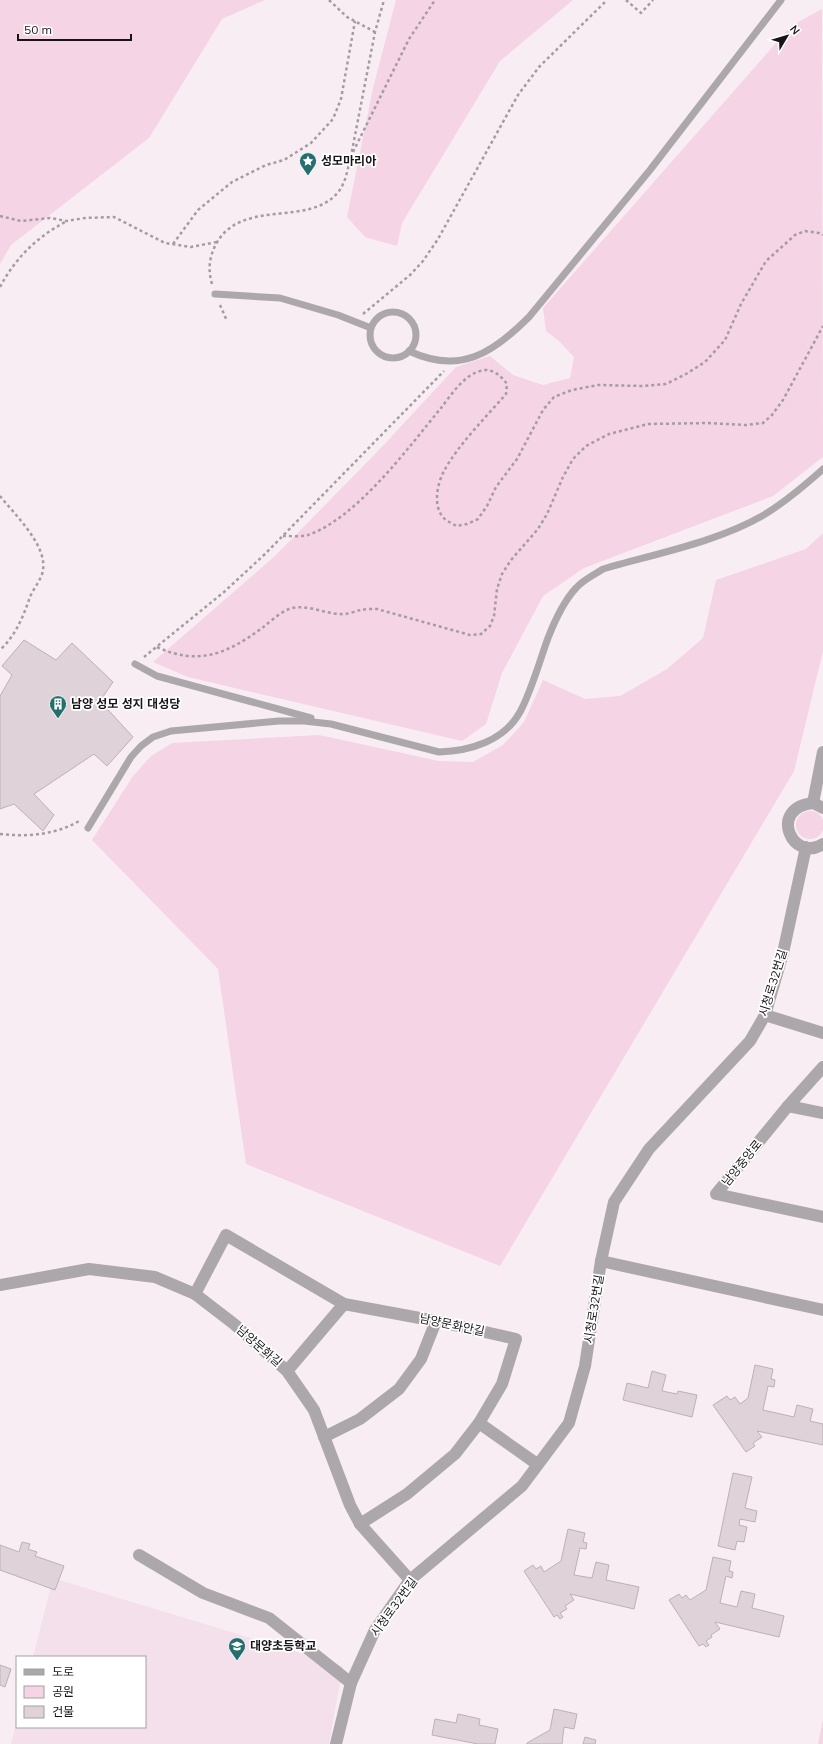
<svg xmlns="http://www.w3.org/2000/svg" width="823" height="1744" font-family="Mulish,'Noto Sans KR',sans-serif">
<style>
.built{fill:#f4e0eb}
.green{fill:#f4d4e5}
.building{fill:#dfd3d9;stroke:#bcb1b7}
.lines{fill:none;stroke-linecap:round;stroke-linejoin:round}
.path{stroke:#a59ca1;stroke-width:2.5;stroke-dasharray:3 3;stroke-linecap:butt}
.service{stroke:#aca7aa;stroke-width:7}
.minor{stroke:#aca7aa;stroke-width:12}
.labels{text-anchor:middle;stroke-width:3.5;stroke-linejoin:round;paint-order:stroke}
.poi-label{font-size:12px;font-weight:bold;fill:#191517;stroke:#fff;text-anchor:start}
.street-label{font-size:12px;fill:#191517;stroke:#fff}
</style>
<rect width="100%" height="100%" fill="#f9edf4"/>
<polygon class="built" points="53,1578 343,1666 329,1744 11,1744 17,1720 17,1727 145,1727 145,1657 33,1657"/>
<g class="green">
<polygon points="0,0 265,0 222,19 149,138 11,245 0,264"/>
<polygon points="396,0 573,0 500,61 402,223 397,246 365,237 347,217 373,88"/>
<polygon points="822,9 823,457 773,496 584,568 543,596 502,673 486,724 462,741 188,677 153,662 276,555 378,451 456,367 490,356 513,375 543,385 570,378 574,357 560,342 546,331 543,308 791,26"/>
<polygon points="823,533 823,651 794,771 500,1266 246,1164 218,969 92,840 133,776 151,756 172,743 319,735 439,761 473,762 503,745 524,722 543,680 585,699 620,696 667,669 703,638 716,580 806,549"/>
<circle cx="810" cy="825" r="14"/>
<polygon points="823,1719 823,1744 818,1744"/>
</g>
<g class="building">
<polygon points="24,640 56,660 72,643 113,682 100,701 133,737 107,766 94,754 34,794 54,815 43,831 14,804 0,809 0,696 12,675 2,666"/>
<polygon points="755,1365 773,1369 771,1379 775,1380 774,1387 768,1386 763,1410 794,1417 797,1405 813,1409 810,1421 823,1424 823,1445 757,1431 762,1437 753,1443 755,1446 746,1452 713,1405 727,1396 730,1400 735,1397 740,1404 748,1398"/>
<polygon points="652,1371 666,1375 662,1391 677,1394 678,1391 697,1395 692,1417 623,1400 627,1383 648,1388"/>
<polygon points="733,1473 752,1477 745,1508 757,1511 755,1522 740,1519 739,1525 747,1527 744,1542 737,1541 735,1550 718,1546"/>
<polygon points="568,1529 585,1533 583,1542 587,1543 586,1549 580,1548 574,1575 592,1578 596,1562 609,1565 606,1580 639,1587 634,1609 570,1594 574,1600 565,1606 567,1609 560,1613 563,1617 560,1619 557,1615 554,1617 524,1571 533,1565 536,1569 541,1566 544,1572 561,1561"/>
<polygon points="22,1542 30,1544 28,1549 37,1552 35,1556 64,1566 55,1590 0,1570 0,1545 19,1552"/>
<polygon points="713,1557 731,1561 729,1571 733,1572 732,1578 726,1576 720,1603 737,1607 741,1591 755,1594 752,1608 784,1616 779,1637 715,1622 720,1629 711,1635 712,1637 706,1641 709,1645 706,1647 703,1644 699,1646 669,1600 679,1594 682,1598 686,1595 690,1600 706,1590"/>
<polygon points="0,1665 11,1669 5,1687 0,1685"/>
<polygon points="554,1709 577,1714 574,1729 564,1727 562,1744 527,1744 527,1743 550,1730"/>
<polygon points="458,1714 480,1719 479,1725 498,1729 495,1744 478,1744 432,1735 435,1719 456,1723"/>
<polygon points="585,1737 596,1740 595,1744 583,1744"/>
</g>
<g class="lines">
<g class="path">
<polyline points="329,0 347,17 375,32"/>
<polyline points="626,0 641,13 653,0"/>
<polyline points="353,152 409,39 435,0"/>
<polyline points="0,216 21,221 50,218 67,221 85,218 114,217 165,243 191,247 217,242"/>
<polyline points="173,244 198,210 232,182 266,165 284,160 311,143 333,119 341,99 355,21"/>
<path d="M 212,284 C 208,270 209,259 215,246 C 240,196 310,229 339,191 C 346,182 348,167 351,156 L 375,32 L 384,0"/>
<path d="M 0,287 C 16,257 37,237 67,221"/>
<polyline points="220,305 227,321"/>
<polyline points="363,314 410,275 423,261 438,239 518,95 539,67 607,0"/>
<path d="M 0,496 C 15,515 47,545 43,570 C 42,579 33,589 30,597 C 23,617 16,635 0,650"/>
<path d="M 283,536 C 291,536 301,537 308,535 C 357,518 408,448 441,408 C 451,395 463,376 480,371 C 492,367 501,376 507,384 L 506,394 C 486,417 458,445 444,471 C 437,484 433,506 443,517 C 446,521 452,523 456,526 L 467,524 L 478,519 L 487,506 L 496,487 L 517,459 L 543,410 L 554,397 L 572,390 L 598,385 L 643,386 L 666,384 L 686,374 L 705,362 L 725,340 L 741,304 L 766,261 L 795,235 L 805,231 L 819,233 L 823,235"/>
<path d="M 157,647 C 198,666 227,654 262,628 C 270,622 279,613 289,609 C 306,603 324,614 341,614 C 347,615 355,611 361,610 C 366,609 372,609 377,609 L 470,635 L 481,634 L 490,626 L 494,616 L 497,589 L 502,574 L 511,560 L 538,529 L 547,514 L 563,477 L 573,459 L 586,446 L 609,434 L 648,424 L 708,423 L 746,425 L 763,423 L 772,415 L 783,400 L 823,326"/>
<polyline points="144,657 224,592 265,554 444,371"/>
<path d="M 0,834 C 27,837 55,835 79,821"/>
</g>
<g class="service">
<polyline points="215,294 280,298 338,315 371,328"/>
<circle cx="393" cy="335" r="23"/>
<path d="M 409,351 C 460,375 493,353 529,317 L 650,170 L 781,0"/>
<polyline points="135,664 157,676 311,718"/>
<path d="M 88,828 L 131,757 L 141,746 L 153,737 L 171,731 L 279,721 L 304,721 L 331,724 L 439,752 C 470,751 504,741 520,712 C 531,692 540,660 548,638 C 555,620 563,602 576,588 C 583,580 594,575 603,569 C 654,554 717,542 762,516 C 784,503 804,486 823,469"/>
</g>
<g class="minor">
<polyline points="813,803 823,752"/>
<path d="M 823,808 L 813,803 C 767,808 793,864 823,844"/>
<polyline points="765,1015 823,1033"/>
<polyline points="823,1067 788,1106 716,1194 823,1217"/>
<polyline points="788,1106 823,1113"/>
<polyline points="601,1261 823,1310"/>
<polyline points="0,1285 89,1269 155,1277 195,1294 234,1324 287,1371 314,1410 350,1505 360,1524 410,1580"/>
<polyline points="195,1294 226,1235 344,1304 436,1321 516,1339 502,1384 479,1423 455,1454 407,1494 360,1524"/>
<polyline points="287,1371 344,1304"/>
<polyline points="479,1423 537,1464"/>
<polyline points="324,1437 360,1419 399,1389 421,1359 436,1321"/>
<polyline points="139,1555 203,1593 269,1618 351,1683"/>
<polyline points="336,1744 351,1683 375,1630 410,1580 522,1486 569,1423 585,1366 601,1261 614,1202 649,1149 750,1041 765,1015 783,953 806,847"/>
</g>
</g>
<defs>
<g id="sight-pin" transform="scale(0.9)"><path d="M0 17L-7.5 6A9.5 9.5 0 1 1 7.5 6Z" fill="#246f6e" stroke="#fff"/><path d="M0-6L1.8-2.2L6-1.7L2.9 1.2L3.7 5.4L0 3.3L-3.7 5.4L-2.9 1.2L-6-1.7L-1.8-2.2Z" fill="#fff"/></g>
<g id="building-pin" transform="scale(0.9)"><path d="M0 17L-7.5 6A9.5 9.5 0 1 1 7.5 6Z" fill="#246f6e" stroke="#fff"/><path d="M-4-6H4V6H1V3H-1V6H-4ZM-2.5-4.3h1.7v1.8h-1.7ZM.8-4.3h1.7v1.8H.8ZM-2.5-1h1.7V.8h-1.7ZM.8-1h1.7V.8H.8Z" fill="#fff"/></g>
<g id="school-pin" transform="scale(0.9)"><path d="M0 17L-7.5 6A9.5 9.5 0 1 1 7.5 6Z" fill="#246f6e" stroke="#fff"/><path d="M0-5L7-2L0 1L-7-2ZM-4 1L0 2.5L4 1V4Q0 6-4 4Z" fill="#fff"/></g>
</defs>
<g fill-rule="evenodd">
<use href="#sight-pin" x="308" y="161"/>
<use href="#building-pin" x="58" y="704"/>
<use href="#school-pin" x="237" y="1646"/>
</g>
<g class="labels">
<g class="poi-label">
<text x="321" y="165">성모마리아</text>
<text x="71" y="708">남양 성모 성지 대성당</text>
<text x="250" y="1650">대양초등학교</text>
</g>
<g class="street-label">
<text transform="translate(773 983) rotate(-73)" y="4">시청로32번길</text>
<text transform="translate(742 1163) rotate(-51)" y="4">남양중앙로</text>
<text transform="translate(594 1309) rotate(-81)" y="4">시청로32번길</text>
<text transform="translate(452 1325) rotate(12)" y="4">남양문화안길</text>
<text transform="translate(259 1346) rotate(41)" y="4">남양문화길</text>
<text transform="translate(394 1607) rotate(-54)" y="4">시청로32번길</text>
</g>
</g>
<rect x="16" y="1656" width="130" height="72" fill="#ffffff" stroke="#a3a1a2"/>
<rect x="24" y="1669" width="20" height="6" fill="#aca7aa" stroke="#a3a1a2"/>
<text x="52" y="1676" font-size="12" fill="#191517">도로</text>
<rect x="24" y="1686" width="20" height="12" fill="#f4d4e5" stroke="#a3a1a2"/>
<text x="52" y="1696" font-size="12" fill="#191517">공원</text>
<rect x="24" y="1706" width="20" height="12" fill="#dfd3d9" stroke="#a3a1a2"/>
<text x="52" y="1716" font-size="12" fill="#191517">건물</text>
<g transform="translate(787 36) rotate(52)" stroke="#ffffff" stroke-width="3" paint-order="stroke">
<path d="M0-3L7 15L0 10L-7 15Z" fill="#191517"/>
<text y="-6" font-size="11" font-weight="bold" text-anchor="middle" fill="#191517">N</text>
</g>
<path d="M18 34v6h113v-6" fill="none" stroke="#191517" stroke-width="2"/>
<text x="24" y="34" font-size="12" fill="#191517" stroke="#ffffff" stroke-width="3" paint-order="stroke">50 m</text>
</svg>
